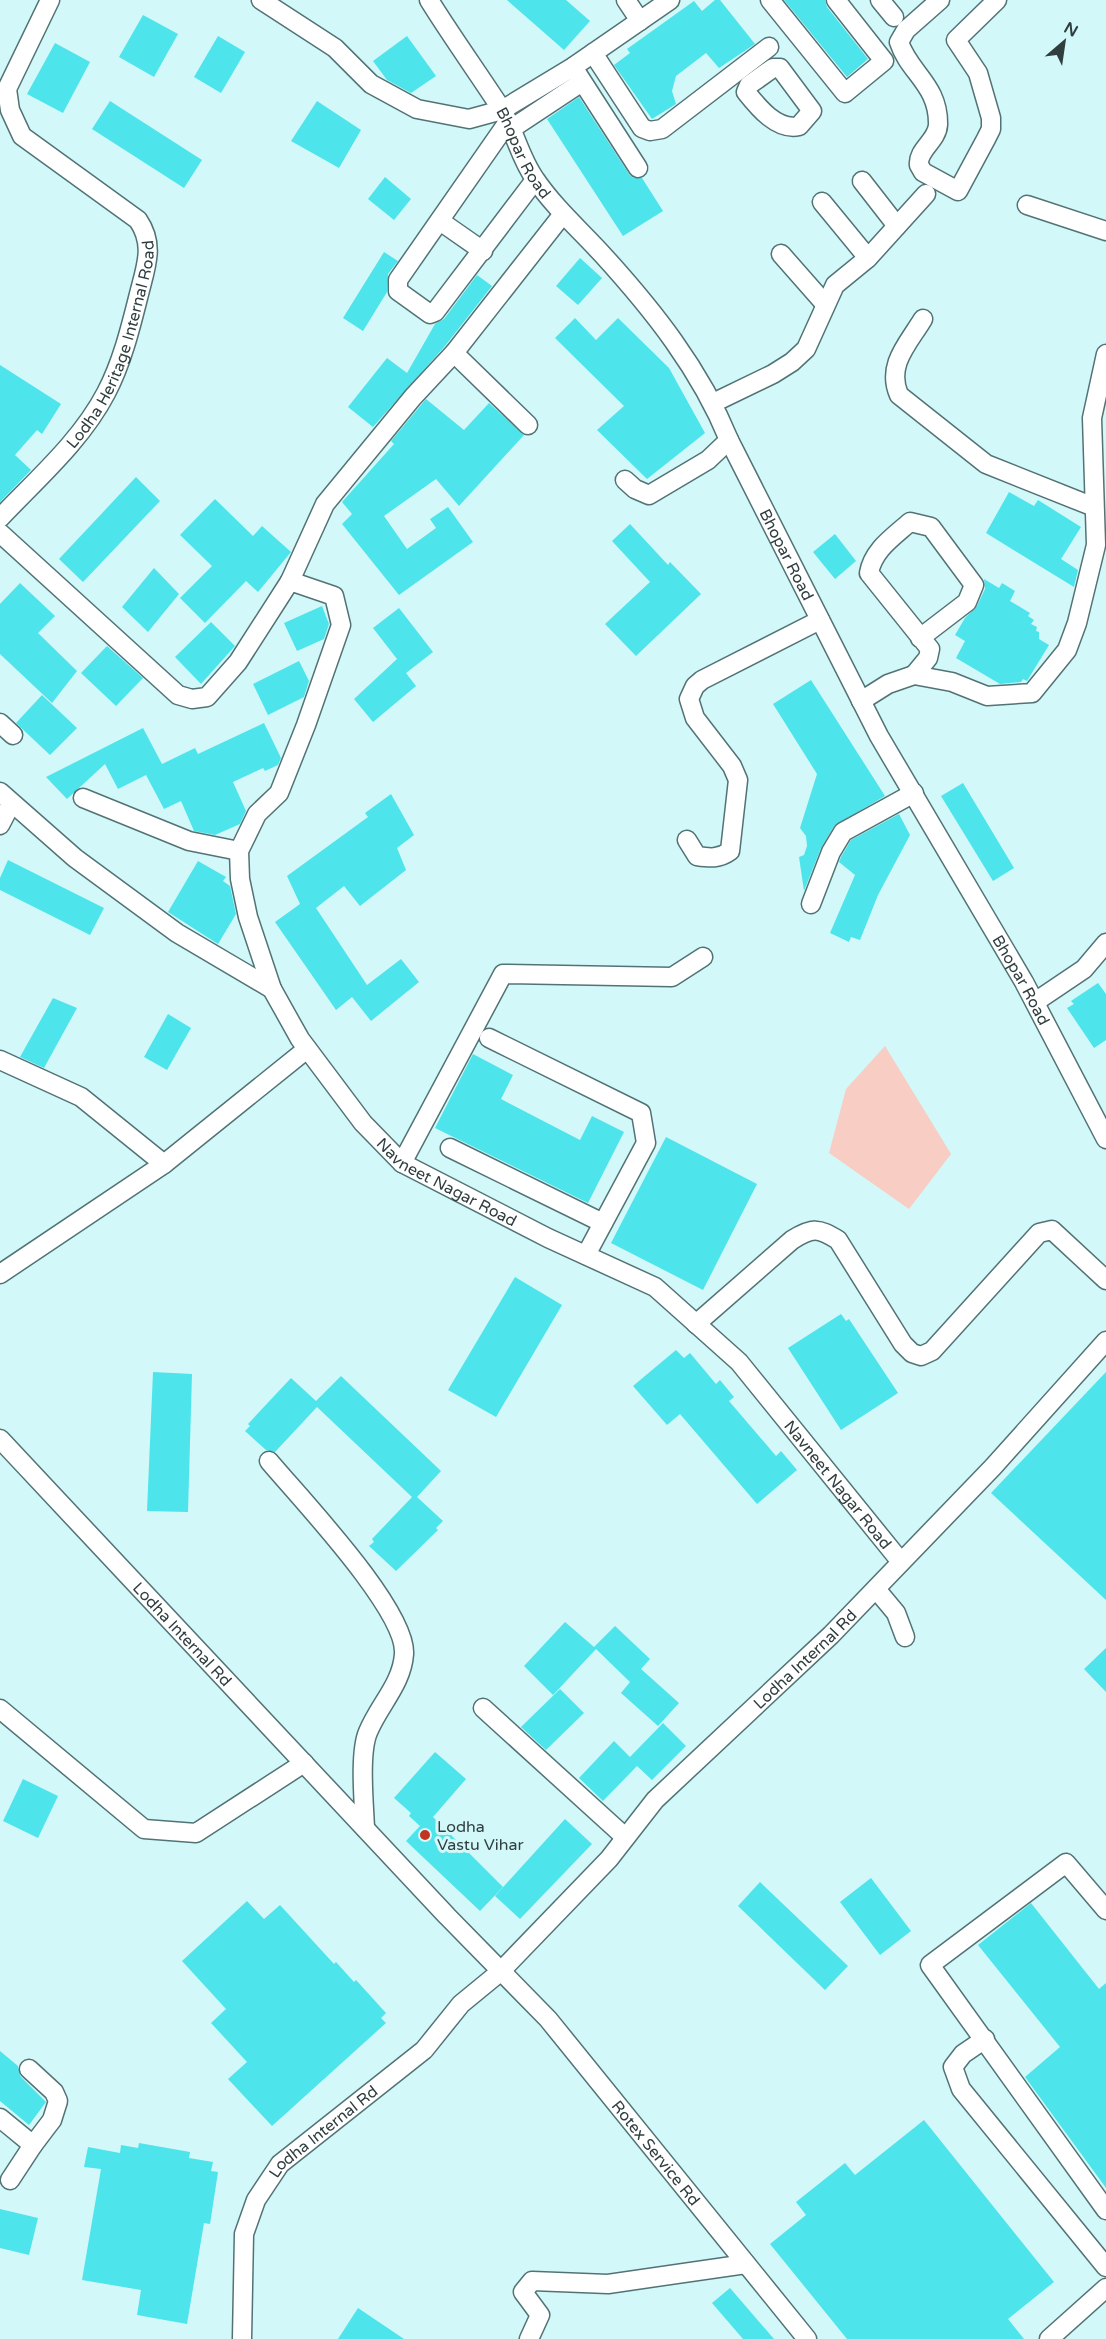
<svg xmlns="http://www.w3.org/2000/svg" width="1106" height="2339" font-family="'Varela Round',sans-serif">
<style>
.water{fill:#f7cdc4}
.building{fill:#4de4eb}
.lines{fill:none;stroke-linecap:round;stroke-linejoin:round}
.minor-casing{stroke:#527375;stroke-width:21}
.minor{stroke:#fff;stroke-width:18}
.poi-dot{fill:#c03421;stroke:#d3f8f9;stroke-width:2}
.labels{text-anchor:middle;stroke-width:6;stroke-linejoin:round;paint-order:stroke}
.street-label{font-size:16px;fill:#303e3f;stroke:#d3f8f9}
.poi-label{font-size:16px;fill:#303e3f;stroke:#d3f8f9;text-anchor:start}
</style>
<rect width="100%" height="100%" fill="#d3f8f9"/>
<polygon class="water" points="885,1046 951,1154 909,1209 829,1153 846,1089"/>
<g class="building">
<polygon points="507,0 566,0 590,21 564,50"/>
<polygon points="715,0 720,0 755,44 719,68 706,53 676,76 672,91 676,104 652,119 614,65 630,53 627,49 694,1 702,11"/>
<polygon points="784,0 825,0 827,7 868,59 847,77"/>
<polygon points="143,15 178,34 154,77 119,57"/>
<polygon points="218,36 245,52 221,93 194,77"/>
<polygon points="407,36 436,76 411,93 387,80 373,61"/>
<polygon points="55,43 90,62 63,113 27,94"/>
<polygon points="579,97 629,174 633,178 642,178 663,211 623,236 547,119"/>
<polygon points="110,101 202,160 184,188 92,129"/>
<polygon points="317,101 361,130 339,168 291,141"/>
<polygon points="385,177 411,199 394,220 368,199"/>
<polygon points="384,252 398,261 388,274 387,292 363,331 343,318"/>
<polygon points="580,258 602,278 578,305 556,286"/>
<polygon points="477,275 492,286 445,346 373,427 348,407 387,358 407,373 435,324 444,319"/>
<polygon points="575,318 596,340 618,318 669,368 705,433 647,479 597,430 624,406 555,338"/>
<polygon points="0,365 61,404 42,434 37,430 15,455 31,470 0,502"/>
<polygon points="426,399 464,430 489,403 524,435 459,506 436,479 384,516 407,549 436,528 430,519 448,507 473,542 399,595 342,524 352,514 342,502 394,444 391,441"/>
<polygon points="136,477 160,501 83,582 59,559"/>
<polygon points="1009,492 1034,506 1038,500 1081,527 1061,559 1078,570 1074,587 986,533"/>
<polygon points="215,499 253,536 262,526 291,552 258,592 246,581 205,623 180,598 212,566 180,535"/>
<polygon points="630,524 668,565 670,562 701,594 636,656 605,624 650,582 612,541"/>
<polygon points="835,534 856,561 835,579 813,552"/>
<polygon points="154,568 179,594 148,632 122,607"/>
<polygon points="984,579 999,588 1002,583 1015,591 1010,601 1030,613 1028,616 1034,620 1031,624 1037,627 1036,631 1039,632 1039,639 1049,645 1027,681 1023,679 1021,682 1000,684 956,658 965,641 955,635 965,618 977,606 985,589"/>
<polygon points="20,583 55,616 38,633 77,671 52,703 0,654 0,604"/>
<polygon points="322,606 329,624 324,639 297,651 284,623"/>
<polygon points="399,608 433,652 406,673 416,686 373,722 354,699 397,659 373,628"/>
<polygon points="211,622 235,646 201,684 175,657"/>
<polygon points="107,646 143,678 116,706 81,673"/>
<polygon points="299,661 309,681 304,697 268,715 253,684"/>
<polygon points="811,680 885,796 834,826 821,848 804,891 799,857 804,855 807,846 806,836 800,828 817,774 773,704"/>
<polygon points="42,695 77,728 50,755 16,723"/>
<polygon points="264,723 281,758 278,765 265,771 263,768 233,782 246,811 240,824 215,835 194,831 181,801 164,809 146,775 118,789 105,764 67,799 46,777 143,728 162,764 195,748 198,754"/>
<polygon points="963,783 1014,868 993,881 941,796"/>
<polygon points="391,794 414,835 397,848 406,870 360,906 344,886 316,908 367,985 401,959 419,982 371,1021 352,997 336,1010 275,922 300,904 287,876 368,817 365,813"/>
<polygon points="899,814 910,835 878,895 860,940 851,937 849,942 830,933 855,875 839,862 841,857 851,840"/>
<polygon points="8,860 104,908 90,935 0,890 0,878"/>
<polygon points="198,861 226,877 223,881 230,886 236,914 218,944 168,912"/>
<polygon points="1098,983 1106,994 1106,1040 1094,1048 1067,1008 1074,1004 1071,1001"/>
<polygon points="53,998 77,1008 44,1068 20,1057"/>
<polygon points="168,1014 191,1028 167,1070 144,1057"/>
<polygon points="473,1054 513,1075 501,1099 580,1140 592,1116 624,1132 588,1203 435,1128"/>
<polygon points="666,1137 757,1184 703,1290 611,1243"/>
<polygon points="515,1277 562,1305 496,1417 448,1390"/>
<polygon points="841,1314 846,1321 849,1319 898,1393 841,1430 788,1348"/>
<polygon points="676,1350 684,1358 690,1353 716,1384 720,1380 734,1397 729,1401 776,1456 781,1451 797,1470 757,1504 680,1414 667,1425 633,1386"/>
<polygon points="153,1372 192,1374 188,1512 147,1511"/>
<polygon points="1106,1372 1106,1600 991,1493"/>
<polygon points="341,1376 441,1471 417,1497 443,1521 436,1528 438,1530 396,1571 369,1546 374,1542 372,1539 412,1497 317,1407 275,1452 266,1450 245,1431 250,1426 248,1424 291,1378 316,1401"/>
<polygon points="565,1622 594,1647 615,1626 650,1659 641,1669 679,1703 658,1726 621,1693 630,1682 596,1649 553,1695 524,1666"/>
<polygon points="1106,1648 1106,1692 1084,1669"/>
<polygon points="560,1689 584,1713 546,1750 521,1727"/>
<polygon points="663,1723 686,1746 652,1780 637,1766 603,1801 579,1778 614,1741 630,1757"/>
<polygon points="435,1752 466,1779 433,1817 503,1887 480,1911 406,1841 420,1826 409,1816 411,1813 394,1798"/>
<polygon points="23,1779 58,1796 38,1838 3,1821"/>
<polygon points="565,1819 592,1844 520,1919 495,1896"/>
<polygon points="871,1878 911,1931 880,1955 840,1902"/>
<polygon points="760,1882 848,1966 825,1990 738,1906"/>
<polygon points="247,1901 264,1919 280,1905 334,1964 336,1962 354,1982 356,1980 386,2013 381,2018 386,2023 272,2126 228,2079 247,2062 211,2023 226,2009 182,1961"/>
<polygon points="1031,1903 1099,1989 1106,1983 1106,2188 1025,2077 1060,2047 978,1945"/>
<polygon points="0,2051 18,2066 21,2077 46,2102 29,2125 0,2101"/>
<polygon points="924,2120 1054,2282 1008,2319 1024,2339 847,2339 770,2244 806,2215 796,2202 845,2163 855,2175"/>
<polygon points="139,2143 190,2152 189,2158 213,2162 211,2171 218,2172 210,2224 204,2223 187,2324 137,2315 141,2290 82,2280 101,2169 84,2167 88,2147 120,2153 121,2145 138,2148"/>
<polygon points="0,2209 38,2218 29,2255 0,2248"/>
<polygon points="730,2288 774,2339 743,2339 712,2303"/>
<polygon points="358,2308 404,2339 338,2339"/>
</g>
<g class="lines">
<g class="minor-casing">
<g id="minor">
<polyline points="261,0 335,48 371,84 417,109 469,119 502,110 573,67 670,0"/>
<path id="s1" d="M 429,0 C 452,37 478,73 502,110 C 515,132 520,158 535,179 C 554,207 579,229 602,254 C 653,310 700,369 729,440 L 879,736 L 1024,982 L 1106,1139"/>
<polyline points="626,0 640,21"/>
<polyline points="770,0 845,93 884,61 836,0"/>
<polyline points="880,0 894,17"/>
<path d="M 940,0 L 906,30 L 899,42 C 909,73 939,85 938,125 C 937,141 917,150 919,165 L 923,172 L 958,191 L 986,139 L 991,129 L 991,118 L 978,73 L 956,40 L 997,0"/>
<polyline points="593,53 642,128 650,131 662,129 769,47"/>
<polyline points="573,67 638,168"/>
<path d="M 773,68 L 780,68 L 812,111 L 799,126 C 777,131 758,107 746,92 L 749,85 Z"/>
<polyline points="508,122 398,280 398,291 430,314 435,312 535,180"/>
<polyline points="511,129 582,82"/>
<polyline points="862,181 897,226"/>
<polyline points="822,202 868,258"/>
<polyline points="1027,205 1106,231"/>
<polyline points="440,221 483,251"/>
<polyline points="781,254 825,304"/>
<path d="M 923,319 C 908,344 886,365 899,395 L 986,464 L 1094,507"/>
<polyline points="454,353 528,425"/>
<polyline points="713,403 773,374 792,362 806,349 835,285 868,258 926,194"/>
<polyline points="625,480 635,489 649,495 708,460 729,440"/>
<path id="s2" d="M 0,518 C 37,479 81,441 106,393 C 122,363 131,326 139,294 C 146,266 155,245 138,220 L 22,136 L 10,110 L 7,89 L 50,0"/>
<polyline points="0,533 178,695 192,699 207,697 238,662 290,581 334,596 341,625 306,725 279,793 257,814 239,851 240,879 248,917 272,989"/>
<polyline points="290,581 325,504 413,397 454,353 563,214"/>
<path d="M 914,675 L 928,658 L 930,649 L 869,573 C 873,550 893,537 910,522 L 931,527 L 974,585 L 967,602 L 920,638"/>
<polyline points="861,701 888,684 914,675 952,682 987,696 1032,693 1067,650 1077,623 1096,545 1092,418 1106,354"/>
<polyline points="0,723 13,735"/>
<path id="s3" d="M 0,792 L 75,858 L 177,933 L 272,989 L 300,1039 L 363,1123 L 402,1163 L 548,1238 L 655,1287 L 739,1362 L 901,1562"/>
<polyline points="83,798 189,841 239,851"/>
<polyline points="0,825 11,804"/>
<path d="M 687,840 L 697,856 C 710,858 719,859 730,851 L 738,780 L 732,766 L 695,718 L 689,699 L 695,686 L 702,680 L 820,620"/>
<polyline points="811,904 831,852 843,832 914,793"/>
<polyline points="1035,1002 1084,969 1106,943"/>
<polyline points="489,1038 641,1113 646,1143 586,1255"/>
<polyline points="0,1060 81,1097 164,1164"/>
<polyline points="450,1148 603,1223"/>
<polyline points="402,1163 503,974 672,977 703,957"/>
<polyline points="0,1274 164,1164 307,1049"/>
<path d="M 696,1324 L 792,1240 C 813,1227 818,1228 838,1240 L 903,1344 L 912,1353 L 921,1356 L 932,1351 L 1039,1233 L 1052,1230 L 1106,1280"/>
<path id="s4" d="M 0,1439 L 447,1916 L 548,2019 L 807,2339"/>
<path d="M 269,1461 C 299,1497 407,1610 404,1654 C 402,1684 379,1705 368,1732 C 359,1753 364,1804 365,1828"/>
<polyline points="876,1589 896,1613 905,1637"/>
<polyline points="483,1708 625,1837"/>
<polyline points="0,1709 144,1829 196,1833 304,1763"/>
<polyline points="1106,1910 1066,1863 930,1965 1106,2210"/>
<polyline points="985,2039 963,2054 953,2067 961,2089 1106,2267"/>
<polyline points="29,2069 54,2092 58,2101 52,2120 33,2145"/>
<polyline points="0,2118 33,2145 10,2180"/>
<path id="s5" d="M 242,2339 L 244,2234 L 256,2200 L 280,2164 L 424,2050 L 461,2004 L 500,1972 L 609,1859 L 655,1800 L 831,1635 L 993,1467 L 1106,1341"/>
<polyline points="529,2339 540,2315 523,2292 532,2281 608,2284 746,2264"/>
<polyline points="1049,2339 1106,2288"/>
</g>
</g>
<use href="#minor" class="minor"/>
</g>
<circle class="poi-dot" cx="425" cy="1835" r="6"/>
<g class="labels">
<g class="street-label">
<text dy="6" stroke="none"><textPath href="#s1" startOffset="180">Bhopar Road</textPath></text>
<text dy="6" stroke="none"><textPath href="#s2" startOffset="212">Lodha Heritage Internal Road</textPath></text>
<text dy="6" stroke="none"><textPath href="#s1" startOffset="664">Bhopar Road</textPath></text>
<text dy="6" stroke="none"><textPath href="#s1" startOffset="1150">Bhopar Road</textPath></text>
<text dy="6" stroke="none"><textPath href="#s3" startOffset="603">Navneet Nagar Road</textPath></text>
<text dy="6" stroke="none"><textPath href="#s3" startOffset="1107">Navneet Nagar Road</textPath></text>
<text dy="6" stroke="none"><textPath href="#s4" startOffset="267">Lodha Internal Rd</textPath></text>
<text dy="6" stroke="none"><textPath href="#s5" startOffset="915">Lodha Internal Rd</textPath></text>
<text dy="6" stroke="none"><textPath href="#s5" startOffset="238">Lodha Internal Rd</textPath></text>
<text dy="6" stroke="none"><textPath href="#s4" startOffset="970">Rotex Service Rd</textPath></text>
</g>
<g class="poi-label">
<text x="437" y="1832">Lodha<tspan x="437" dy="18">Vastu Vihar</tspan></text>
</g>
</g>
<g transform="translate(1064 42) rotate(29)" stroke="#d3f8f9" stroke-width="4.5" paint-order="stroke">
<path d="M0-4.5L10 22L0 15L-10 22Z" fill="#303e3f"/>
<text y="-9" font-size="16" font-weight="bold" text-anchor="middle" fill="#303e3f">N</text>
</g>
</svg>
